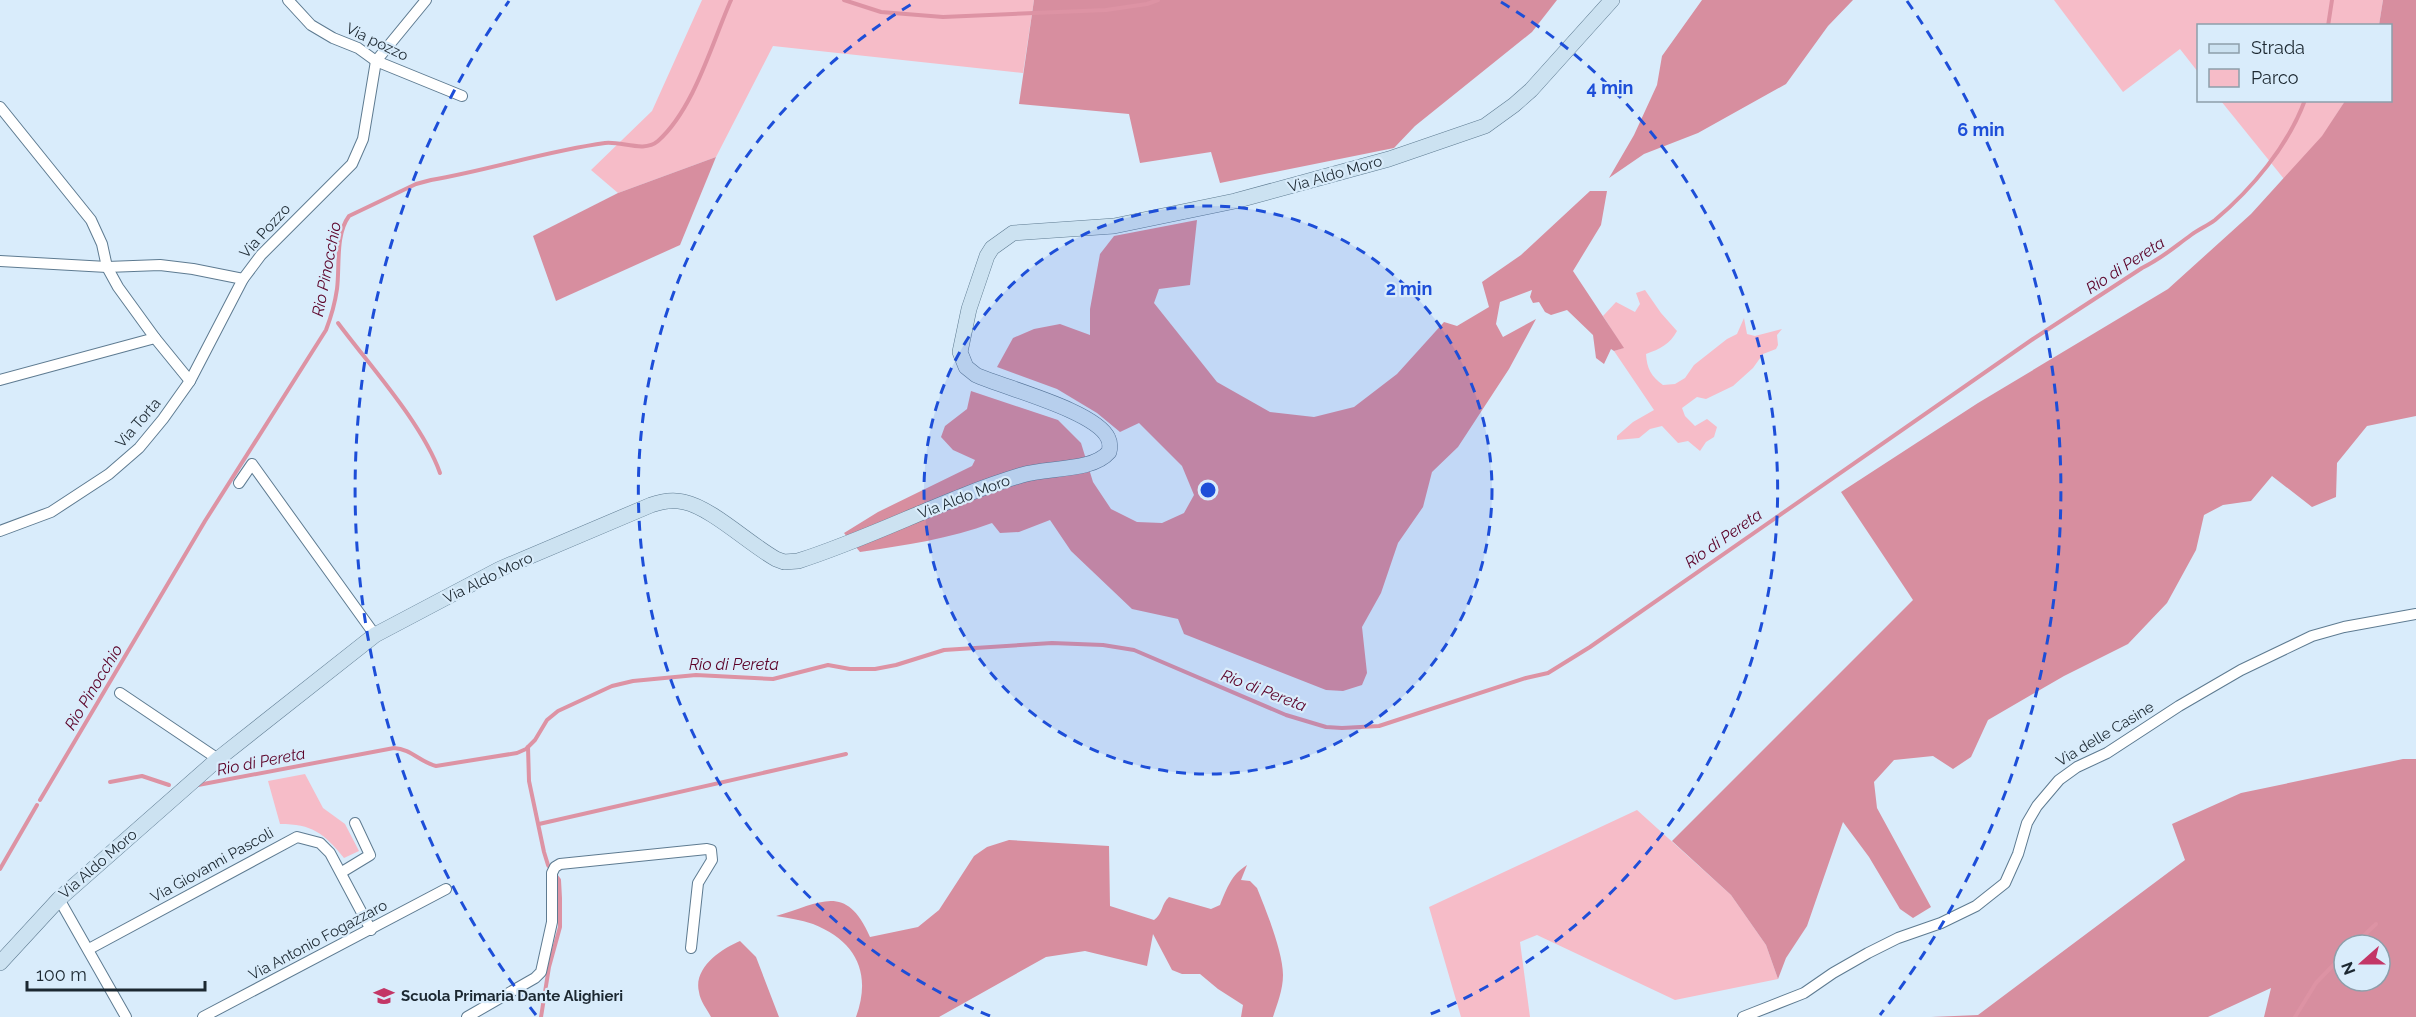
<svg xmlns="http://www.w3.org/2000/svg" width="2416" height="1017" viewBox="0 0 2416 1017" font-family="Raleway,sans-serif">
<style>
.green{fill:#f6bcc8}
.forest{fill:#d78e9f;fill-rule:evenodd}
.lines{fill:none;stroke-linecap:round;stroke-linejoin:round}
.stream{stroke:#dd93a4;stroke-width:4}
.minor-casing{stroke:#5e7b91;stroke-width:12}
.secondary-casing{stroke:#5e7b91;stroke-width:16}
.minor{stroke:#fff;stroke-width:10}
.secondary{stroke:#cce2f1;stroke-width:15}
.ring{fill:none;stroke:#1d4ed8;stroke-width:3;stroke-dasharray:10 8}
.labels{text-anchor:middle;stroke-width:4.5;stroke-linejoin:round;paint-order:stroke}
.street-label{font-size:15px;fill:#1c2831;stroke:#d9ecfb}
.poi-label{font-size:15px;font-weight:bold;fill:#1c2831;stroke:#d9ecfb;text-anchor:start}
.water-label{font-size:16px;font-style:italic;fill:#5c0228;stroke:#d9ecfb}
.centre{fill:#1d4ed8;stroke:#d9ecfb;stroke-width:3}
.ring-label{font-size:18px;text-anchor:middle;font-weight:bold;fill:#1d4ed8;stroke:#d9ecfb;stroke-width:4.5;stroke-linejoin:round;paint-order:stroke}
</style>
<rect width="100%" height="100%" fill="#d9ecfb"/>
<g class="green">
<path d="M702,0H1034L1023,73L773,46L716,157L618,193L591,170L652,111Z"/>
<path d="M2054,0H2383L2379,25L2198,26V72L2180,49L2123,92Z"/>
<path d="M2221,101H2345L2323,136L2284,179Z"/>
<path d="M1645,290L1661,313L1677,331C1670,344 1660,349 1646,354C1647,369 1651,376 1663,385L1675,384L1685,378L1694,365L1727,339L1737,334L1744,318L1747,334L1755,336L1782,329L1777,335L1778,345L1776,349L1763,354L1753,368L1733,386L1706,399L1697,397L1682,408L1685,416L1695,426L1707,419L1717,427L1714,437L1706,442L1700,451L1688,441L1678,443L1662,426L1650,429L1639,438L1617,440V436L1633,422L1654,410L1614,351L1623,348L1603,316L1616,302L1635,312L1640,304L1636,293Z"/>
<path d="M305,774L323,808L345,824L359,851L344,858C324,833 312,824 280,824L268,781Z"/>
<path d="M1637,810L1731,895L1766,945L1778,979L1675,1000L1537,935L1520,942L1530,1017H1461L1429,907Z"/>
</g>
<g class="forest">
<path d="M1034,0H1557L1532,32L1415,126L1394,148L1220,183L1211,152L1140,163L1129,114L1019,104Z"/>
<path d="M1702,0H1853L1828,26L1786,84L1698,133L1644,154L1609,178L1634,135L1657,85L1662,56Z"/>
<path d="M2383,0H2416V416L2367,426L2337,463L2336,497L2312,507L2272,476L2251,501L2223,505L2204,515L2196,550L2167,603L2128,644L2064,676L1988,720L1971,757L1953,769L1933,756L1894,760L1874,782L1877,808L1931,907L1913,918L1900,909L1869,857L1843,822L1807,926L1786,958L1778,979L1766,945L1731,895L1672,841L1913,600L1841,492L1978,403L2168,289L2251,214L2322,136L2345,101L2390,100V26L2379,25Z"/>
<path d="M716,157L680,245L556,301L533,236L618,193Z"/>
<path d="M1590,191H1607L1601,225L1573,271L1624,348L1614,351L1611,349L1604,364L1596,358L1593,335L1567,310L1551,315L1545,312L1539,302L1533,303L1530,297L1532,290L1500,302L1496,324L1503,337L1536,319L1509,369L1458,447L1432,472L1423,507L1398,543L1381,593L1362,627L1367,673L1362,685L1343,691L1326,690L1184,634L1178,619L1132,609L1071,551L1050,520L1019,532L1000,533L992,523C950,539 905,545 860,552L844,533L878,512L972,466L975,460L953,450L941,437L945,426L967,409L971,391L1058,420L1081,443L1093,482L1111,509L1137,522L1162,523L1184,513L1194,495L1182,466L1139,423L1120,432L1097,413L1057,389L997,367L1013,338L1034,329L1060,324L1090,335V309L1100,254L1114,236L1197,220L1190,285L1159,289L1154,303L1217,382L1270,412L1314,417L1354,407L1397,374L1444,322L1457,326L1489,307L1482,282L1521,255Z"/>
<path d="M2403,759H2416V1017H2264L2271,988L2208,1017H1931L1978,1015L2185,860L2172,824L2241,793ZM2344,945H2380V981H2344Z"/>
<path d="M1009,840L1109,846L1110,906L1154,920C1163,914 1161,904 1169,897L1211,909L1220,905C1227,888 1231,875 1247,865L1241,880L1250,881L1257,888C1266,910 1283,952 1283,975C1283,990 1277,1004 1273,1017H1241L1243,1005L1218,989L1200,974H1182L1172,970L1153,934L1147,966L1085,951L1046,957L939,1017H856C872,973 856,941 813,924C801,920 788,918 776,916C821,903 846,882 870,937L918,927L939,910L974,856L987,847Z"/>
<path d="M740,941L756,957L779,1017H711C707,1009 700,1001 699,992C693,968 721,949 740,941Z"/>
</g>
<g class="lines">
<g class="stream">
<path d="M844,0L881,12L943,17L1106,10L1147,4L1158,0"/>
<path d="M2328,26L2332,0"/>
<path d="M338,323C370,366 422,423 440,473"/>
<path d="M528,747L529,781L544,852L548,865L559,880L560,898V927L549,967L541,1017"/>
<path d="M110,782L142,776L169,785"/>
<path d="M198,785L394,748C411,749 420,762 436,766L517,753L526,749L535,740L547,720L558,711L612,686L633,681L696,675L773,679L828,665L850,669H875L896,665L944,650L1052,643L1103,645L1134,650L1286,715L1326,727L1342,728L1379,726L1526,678L1548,673L1590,647L2033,339L2142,268C2164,257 2173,248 2191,235C2199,229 2207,226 2215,220C2252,189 2288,146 2305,100"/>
<path d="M40,800L205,521L326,330C331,317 335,303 337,289C340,266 335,235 349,216L416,184L431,180C490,170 546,151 605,143C622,141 644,153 658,141C694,109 712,43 731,0"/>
<path d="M539,824L846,754"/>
<path d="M0,869L37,805"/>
<path d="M2354,945L2376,924"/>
<path d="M2295,1017L2316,983L2344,954"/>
</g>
<g class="minor-casing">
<g id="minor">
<path d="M288,0L311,25L333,38L358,48L376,61L462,96"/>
<path d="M0,107L91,220L102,244L107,267L118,287L155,338"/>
<path d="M0,261L107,267L160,265L193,269L243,279"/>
<path d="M0,380L155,338L190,381"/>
<path d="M239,483L252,464L375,635"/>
<path d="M0,531L51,512L109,474L139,448L163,419L190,381L243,279L261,255L352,164L363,139L376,61L426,0"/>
<path d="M120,693L218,759"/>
<path d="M342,872L370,855L355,823"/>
<path d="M59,899L126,1017"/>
<path d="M89,949L297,837L320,843L330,853L371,930"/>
<path d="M203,1017L446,889"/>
<path d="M467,1017L535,978L541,972L552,922V873L555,867L560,864L707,849L711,850L712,860L698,883L691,948"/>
<path d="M1743,1017L1804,993L1833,973L1868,953L1898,938L1941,923L1976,906L2005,883L2018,854L2027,823L2037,806L2059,780L2077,767L2107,753L2179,706L2241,670L2312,636L2344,627L2416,614"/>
</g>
</g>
<g class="secondary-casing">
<path id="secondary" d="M0,963L59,899L218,759L375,635L500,569L651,505C662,501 672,499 684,502C712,508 749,544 776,559L784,562L798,561C874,537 945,498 1022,475C1047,467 1092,472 1109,452C1110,448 1110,442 1108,438C1096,411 1005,388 976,375L966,367L960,352L969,309L987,256L992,248L1013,233L1114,226L1235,201L1389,159L1485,126L1514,105L1531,90L1612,0"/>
</g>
<use href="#minor" class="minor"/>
<use href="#secondary" class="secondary"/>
</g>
<circle cx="1208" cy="490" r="284" fill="#1d4ed8" fill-opacity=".12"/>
<g class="ring">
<circle cx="1208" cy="490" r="284"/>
<path d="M990 1016A569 569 0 0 1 915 2M1501 2A569 569 0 0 1 1426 1016"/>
<path d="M536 1015A853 853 0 0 1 509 1M1907 1A853 853 0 0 1 1880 1015"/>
</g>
<defs>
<g id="school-bare" transform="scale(1.62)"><path d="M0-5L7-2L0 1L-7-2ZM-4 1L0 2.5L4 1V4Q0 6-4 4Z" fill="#c33666" stroke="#d9ecfb" stroke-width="2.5" paint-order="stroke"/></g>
</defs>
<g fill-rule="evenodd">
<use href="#school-bare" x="384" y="996"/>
</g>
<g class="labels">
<g class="street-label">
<text transform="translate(377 42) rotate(26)" y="5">Via pozzo</text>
<text transform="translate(1335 174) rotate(-16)" y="5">Via Aldo Moro</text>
<text transform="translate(265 231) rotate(-48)" y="5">Via Pozzo</text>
<text transform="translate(138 423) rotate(-49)" y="5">Via Torta</text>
<text transform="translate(964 497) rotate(-21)" y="5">Via Aldo Moro</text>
<text transform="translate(488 578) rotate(-26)" y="5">Via Aldo Moro</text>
<text transform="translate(2105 734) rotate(-31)" y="5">Via delle Casine</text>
<text transform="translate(98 864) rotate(-41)" y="5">Via Aldo Moro</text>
<text transform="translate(212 865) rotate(-29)" y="5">Via Giovanni Pascoli</text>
<text transform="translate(318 940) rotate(-28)" y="5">Via Antonio Fogazzaro</text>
</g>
<g class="poi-label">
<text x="401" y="1001">Scuola Primaria Dante Alighieri</text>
</g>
<g class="water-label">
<text transform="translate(2125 265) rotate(-33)" y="6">Rio di Pereta</text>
<text transform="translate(326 269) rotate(-79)" y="6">Rio Pinocchio</text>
<text transform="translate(1723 538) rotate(-35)" y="6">Rio di Pereta</text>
<text x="734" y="670">Rio di Pereta</text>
<text transform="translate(93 687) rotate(-59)" y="6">Rio Pinocchio</text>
<text transform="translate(1264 690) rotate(21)" y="6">Rio di Pereta</text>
<text transform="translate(261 761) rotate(-11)" y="6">Rio di Pereta</text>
</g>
</g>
<circle cx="1208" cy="490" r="9" class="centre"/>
<g class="ring-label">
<text x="1610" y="94">4 min</text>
<text x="1981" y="136">6 min</text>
<text x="1409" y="295">2 min</text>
</g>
<rect x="2197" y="24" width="195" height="78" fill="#d9ecfb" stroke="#8d9eaa" stroke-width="1.5"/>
<rect x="2209" y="44" width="30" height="9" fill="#cce2f1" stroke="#8d9eaa" stroke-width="1.5"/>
<text x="2251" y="54" font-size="18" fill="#1c2831">Strada</text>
<rect x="2209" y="69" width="30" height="18" fill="#f6bcc8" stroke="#8d9eaa" stroke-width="1.5"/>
<text x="2251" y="84" font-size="18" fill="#1c2831">Parco</text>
<g transform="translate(2362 963) rotate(249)"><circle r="28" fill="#d9ecfb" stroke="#8d9eaa" stroke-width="1.5"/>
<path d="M0-4.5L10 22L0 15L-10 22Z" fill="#c33666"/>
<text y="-9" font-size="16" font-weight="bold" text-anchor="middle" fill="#1c2831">N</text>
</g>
<path d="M27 981v9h178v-9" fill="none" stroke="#1c2831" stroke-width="3"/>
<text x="36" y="981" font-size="18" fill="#1c2831" stroke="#d9ecfb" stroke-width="4.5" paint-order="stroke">100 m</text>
</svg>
